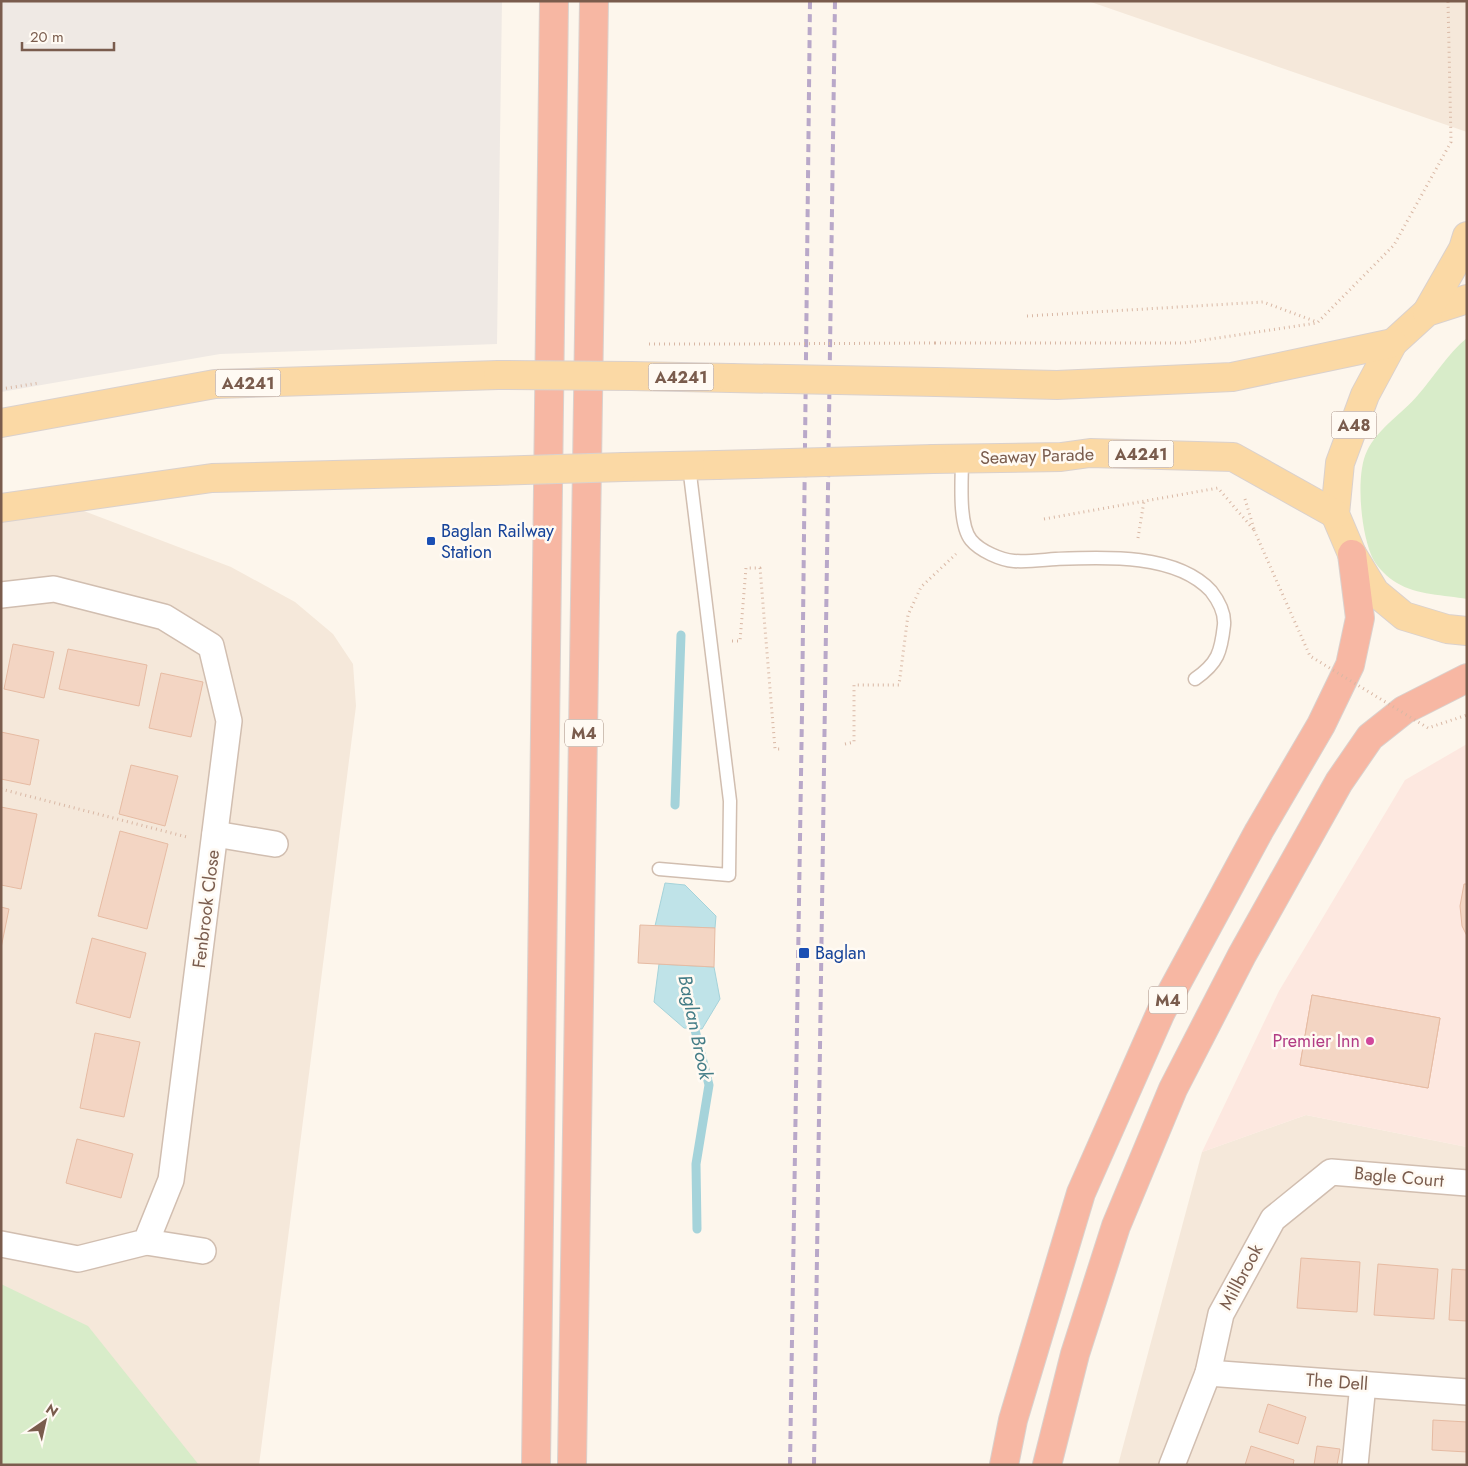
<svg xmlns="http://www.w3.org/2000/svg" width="1468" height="1466" viewBox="0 0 1468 1466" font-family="Jost,sans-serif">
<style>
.residential{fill:#f5e8da}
.commercial{fill:#fde8e0}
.industrial{fill:#efe9e4}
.green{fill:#d8ecc9}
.water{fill:#bfe3e8;stroke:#a5d3da}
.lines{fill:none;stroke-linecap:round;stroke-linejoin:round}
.stream{stroke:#a5d3da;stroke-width:9}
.building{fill:#f3d5c3;stroke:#e6bba3}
.service-casing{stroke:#d1beb0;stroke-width:15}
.minor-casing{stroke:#d1beb0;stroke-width:28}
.primary-casing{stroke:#dad1cd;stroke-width:30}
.motorway-casing{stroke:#dad1cd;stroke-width:30}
.path{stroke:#d9b8a5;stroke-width:3;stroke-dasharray:1 4;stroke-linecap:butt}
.service{stroke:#fff;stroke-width:12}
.minor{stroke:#fff;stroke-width:25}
.primary{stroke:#fbd9a5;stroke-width:28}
.motorway{stroke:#f7b7a3;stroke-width:28}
.rail{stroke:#b9a8c9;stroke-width:4;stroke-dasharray:8 5;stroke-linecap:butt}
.primary-bridge-casing{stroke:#dad1cd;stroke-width:30;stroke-linecap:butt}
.path-bridge{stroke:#d9b8a5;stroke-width:3;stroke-dasharray:1 4;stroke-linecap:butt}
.primary-bridge{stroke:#fbd9a5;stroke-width:28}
.transit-dot{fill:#1a4fb4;stroke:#fffaf3;stroke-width:2}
.hotel-dot{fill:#d1479c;stroke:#fffaf3;stroke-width:2}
.labels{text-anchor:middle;stroke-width:5;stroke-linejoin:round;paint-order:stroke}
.shield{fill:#fffaf3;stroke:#a28b7f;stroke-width:1}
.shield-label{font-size:16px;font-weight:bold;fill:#7a5c4d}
.street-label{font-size:18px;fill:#7a5c4d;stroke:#fffaf3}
.transit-label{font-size:18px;fill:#164399;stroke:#fffaf3;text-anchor:start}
.hotel-label{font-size:18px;fill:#b23c85;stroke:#fffaf3;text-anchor:end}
.water-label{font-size:19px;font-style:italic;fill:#437c86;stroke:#fffaf3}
</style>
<rect width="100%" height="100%" fill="#fdf6ec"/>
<g class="residential">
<path d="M1088,1H1467V132Z"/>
<path d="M55,500L231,567L295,602L333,634L353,664L356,706L259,1465H1V508Z"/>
<path d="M1306,1115L1467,1147V1465H1118L1202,1152Z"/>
</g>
<path class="commercial" d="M1467,744V1147L1306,1115L1202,1152L1279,991L1405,780Z"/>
<path class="industrial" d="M1,1H502L497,344L220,354L1,392Z"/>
<g class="green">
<path d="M1467,338V599C1445,595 1416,595 1397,583C1387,577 1379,569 1373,559C1361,535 1355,475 1367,451C1378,428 1402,414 1418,395C1434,377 1448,353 1467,338Z"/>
<path d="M1,1284L88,1326L199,1465H1Z"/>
</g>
<g class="water">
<path d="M665,883L685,885L716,916L715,928L655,926Z"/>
<path d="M659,964L714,967L720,999L702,1029L684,1028L654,1002Z"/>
</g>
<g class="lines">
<g class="stream">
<path d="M675,805L681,635"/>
<path d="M692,1018L709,1085L696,1164L697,1229"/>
</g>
</g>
<g class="building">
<path d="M13,644L54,652L44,698L4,689Z"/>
<path d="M68,649L147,665L139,706L59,689Z"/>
<path d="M161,673L203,682L191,737L149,728Z"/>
<path d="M1,732L39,740L30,785L1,779Z"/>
<path d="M131,765L178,776L165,826L119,814Z"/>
<path d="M1,807L37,814L21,889L1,885Z"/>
<path d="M120,831L168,844L147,929L98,916Z"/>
<path d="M1464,884H1467V936L1462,926L1460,906Z"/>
<path d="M1,907L9,909L1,948Z"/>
<path d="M640,925L715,928L714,967L638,963Z"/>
<path d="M92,938L146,953L130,1018L76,1003Z"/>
<path d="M1312,995L1440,1018L1428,1088L1300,1065Z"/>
<path d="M1312,995L1440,1018L1428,1088L1300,1065Z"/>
<path d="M95,1033L140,1042L124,1117L80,1108Z"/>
<path d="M77,1139L133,1154L121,1198L66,1183Z"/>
<path d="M1301,1258L1360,1262L1357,1312L1297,1308Z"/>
<path d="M1378,1264L1438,1269L1434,1319L1374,1315Z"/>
<path d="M1452,1269L1467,1270V1321L1449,1320Z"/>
<path d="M1268,1404L1306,1417L1298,1444L1259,1432Z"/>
<path d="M1433,1420L1467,1422V1452L1432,1450Z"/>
<path d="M1251,1446L1294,1460L1293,1465H1245Z"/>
<path d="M1317,1446L1340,1449L1337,1465H1314Z"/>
</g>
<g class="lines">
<g class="service-casing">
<g id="service">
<path d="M962,459C962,479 958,524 971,540C980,551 1001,560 1014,561C1028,562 1042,560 1056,559C1103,557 1176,553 1211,591C1218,600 1225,613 1224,625C1221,652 1218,663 1195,679"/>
<path d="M659,869L729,875L730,801L689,466"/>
</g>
</g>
<g class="minor-casing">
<g id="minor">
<path d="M1,595L54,589L164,617L211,646L229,721L171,1180L146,1242L78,1259L1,1244"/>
<path d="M215,834L275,844"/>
<path d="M146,1242L203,1251"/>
<path d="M1208,1373L1467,1392"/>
<path d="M1172,1465L1208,1373L1221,1314L1273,1219L1331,1172L1467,1183"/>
<path d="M1355,1465L1363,1384"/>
</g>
</g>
<g class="primary-casing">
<g id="primary">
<path d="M1467,299L1427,312L1393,343L1365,395L1340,463L1335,514L1352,554L1375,592L1404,616L1447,629L1467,631"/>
<path d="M1427,312L1463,249L1467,236"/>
<path d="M631,376L731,378"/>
<path d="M936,382L1057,385L1232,377L1393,343"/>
<path d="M1,423L215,384L498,375"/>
<path d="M933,459L1061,457L1090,453L1233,457L1335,514"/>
<path d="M624,467L717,465"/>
<path d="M1,508L212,478L493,471"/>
</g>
</g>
<g class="motorway-casing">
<g id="motorway">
<path d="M536,1465L554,1"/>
<path d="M572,1465L594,1"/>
<path d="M1004,1465L1013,1420L1081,1193L1161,1012L1259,831L1321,725L1350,665L1360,618L1352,554"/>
<path d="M1047,1465L1075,1354L1116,1226L1173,1089L1242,955L1339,782L1370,737L1404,710L1467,678"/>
</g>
</g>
<g class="path">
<path d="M1027,316L1263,302L1317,322"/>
<path d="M935,343H1184L1317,323L1394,245L1451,142L1448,1"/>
<path d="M649,344H734"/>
<path d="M1,389L39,383"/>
<path d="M1245,499L1254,529"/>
<path d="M1044,519L1218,488L1254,530"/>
<path d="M1138,538L1144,501"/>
<path d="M732,641H740L746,568H760L775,749H780"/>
<path d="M845,744L854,742V685H899L908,615L921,587L956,554"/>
<path d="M1,789L187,837"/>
</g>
<use href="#service" class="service"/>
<use href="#minor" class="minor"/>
<use href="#primary" class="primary"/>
<use href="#motorway" class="motorway"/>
<g class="rail">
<path d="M790,1465L802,713L810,1"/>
<path d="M814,1465L835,1"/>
</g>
<g class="primary-bridge-casing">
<g id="primary-bridge">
<path d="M498,375L631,376"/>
<path d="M731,378L936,382"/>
<path d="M717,465L933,459"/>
<path d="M493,471L624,467"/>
</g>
</g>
<g class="path-bridge">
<path d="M734,344L935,343"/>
<path d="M1254,530L1310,656L1428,728L1467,715"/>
</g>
<use href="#primary-bridge" class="primary-bridge"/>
</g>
<g class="transit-dot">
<rect x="426" y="536" width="10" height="10" rx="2.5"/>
<rect x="798" y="947" width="12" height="12" rx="2.5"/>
</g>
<circle class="hotel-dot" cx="1370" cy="1041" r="5"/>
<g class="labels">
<g class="shield">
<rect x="648.5" y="363.5" width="65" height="27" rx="4"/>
<rect x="215.5" y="369.5" width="65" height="27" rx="4"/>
<rect x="1331.5" y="411.5" width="45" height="27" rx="4"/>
<rect x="1108.5" y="440.5" width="65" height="27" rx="4"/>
<rect x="565" y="719.5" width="38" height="27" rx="4"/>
<rect x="1149" y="986.5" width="38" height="27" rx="4"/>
</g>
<g class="shield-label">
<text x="681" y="383">A4241</text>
<text x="248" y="389">A4241</text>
<text x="1354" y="431">A48</text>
<text x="1141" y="460">A4241</text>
<text x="584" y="739">M4</text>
<text x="1168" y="1006">M4</text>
</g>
<g class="street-label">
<text transform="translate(1037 456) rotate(-2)" y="6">Seaway Parade</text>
<text transform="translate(206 909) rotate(-83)" y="6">Fenbrook Close</text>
<text transform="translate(1399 1177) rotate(5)" y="6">Bagle Court</text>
<text transform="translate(1241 1277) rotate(-62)" y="6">Millbrook</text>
<text transform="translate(1337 1382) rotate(4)" y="6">The Dell</text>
</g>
<g class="transit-label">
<text x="441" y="537">Baglan Railway<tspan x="441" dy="21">Station</tspan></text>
<text x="815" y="959">Baglan</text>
</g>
<g class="hotel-label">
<text x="1360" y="1047">Premier Inn</text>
</g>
<g class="water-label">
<text transform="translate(696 1027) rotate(78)" y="7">Baglan Brook</text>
</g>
</g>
<rect width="1468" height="1466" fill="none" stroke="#7a5c4d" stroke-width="5"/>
<g transform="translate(45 1421) rotate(34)" stroke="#fffaf3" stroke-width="4" paint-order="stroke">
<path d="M0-4L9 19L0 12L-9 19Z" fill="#7a5c4d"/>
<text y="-8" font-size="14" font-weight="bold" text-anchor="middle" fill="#7a5c4d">N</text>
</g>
<path d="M22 42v8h92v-8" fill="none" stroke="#7a5c4d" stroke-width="2.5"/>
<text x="30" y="42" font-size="15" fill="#7a5c4d" stroke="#fffaf3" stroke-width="4" paint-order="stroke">20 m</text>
</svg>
